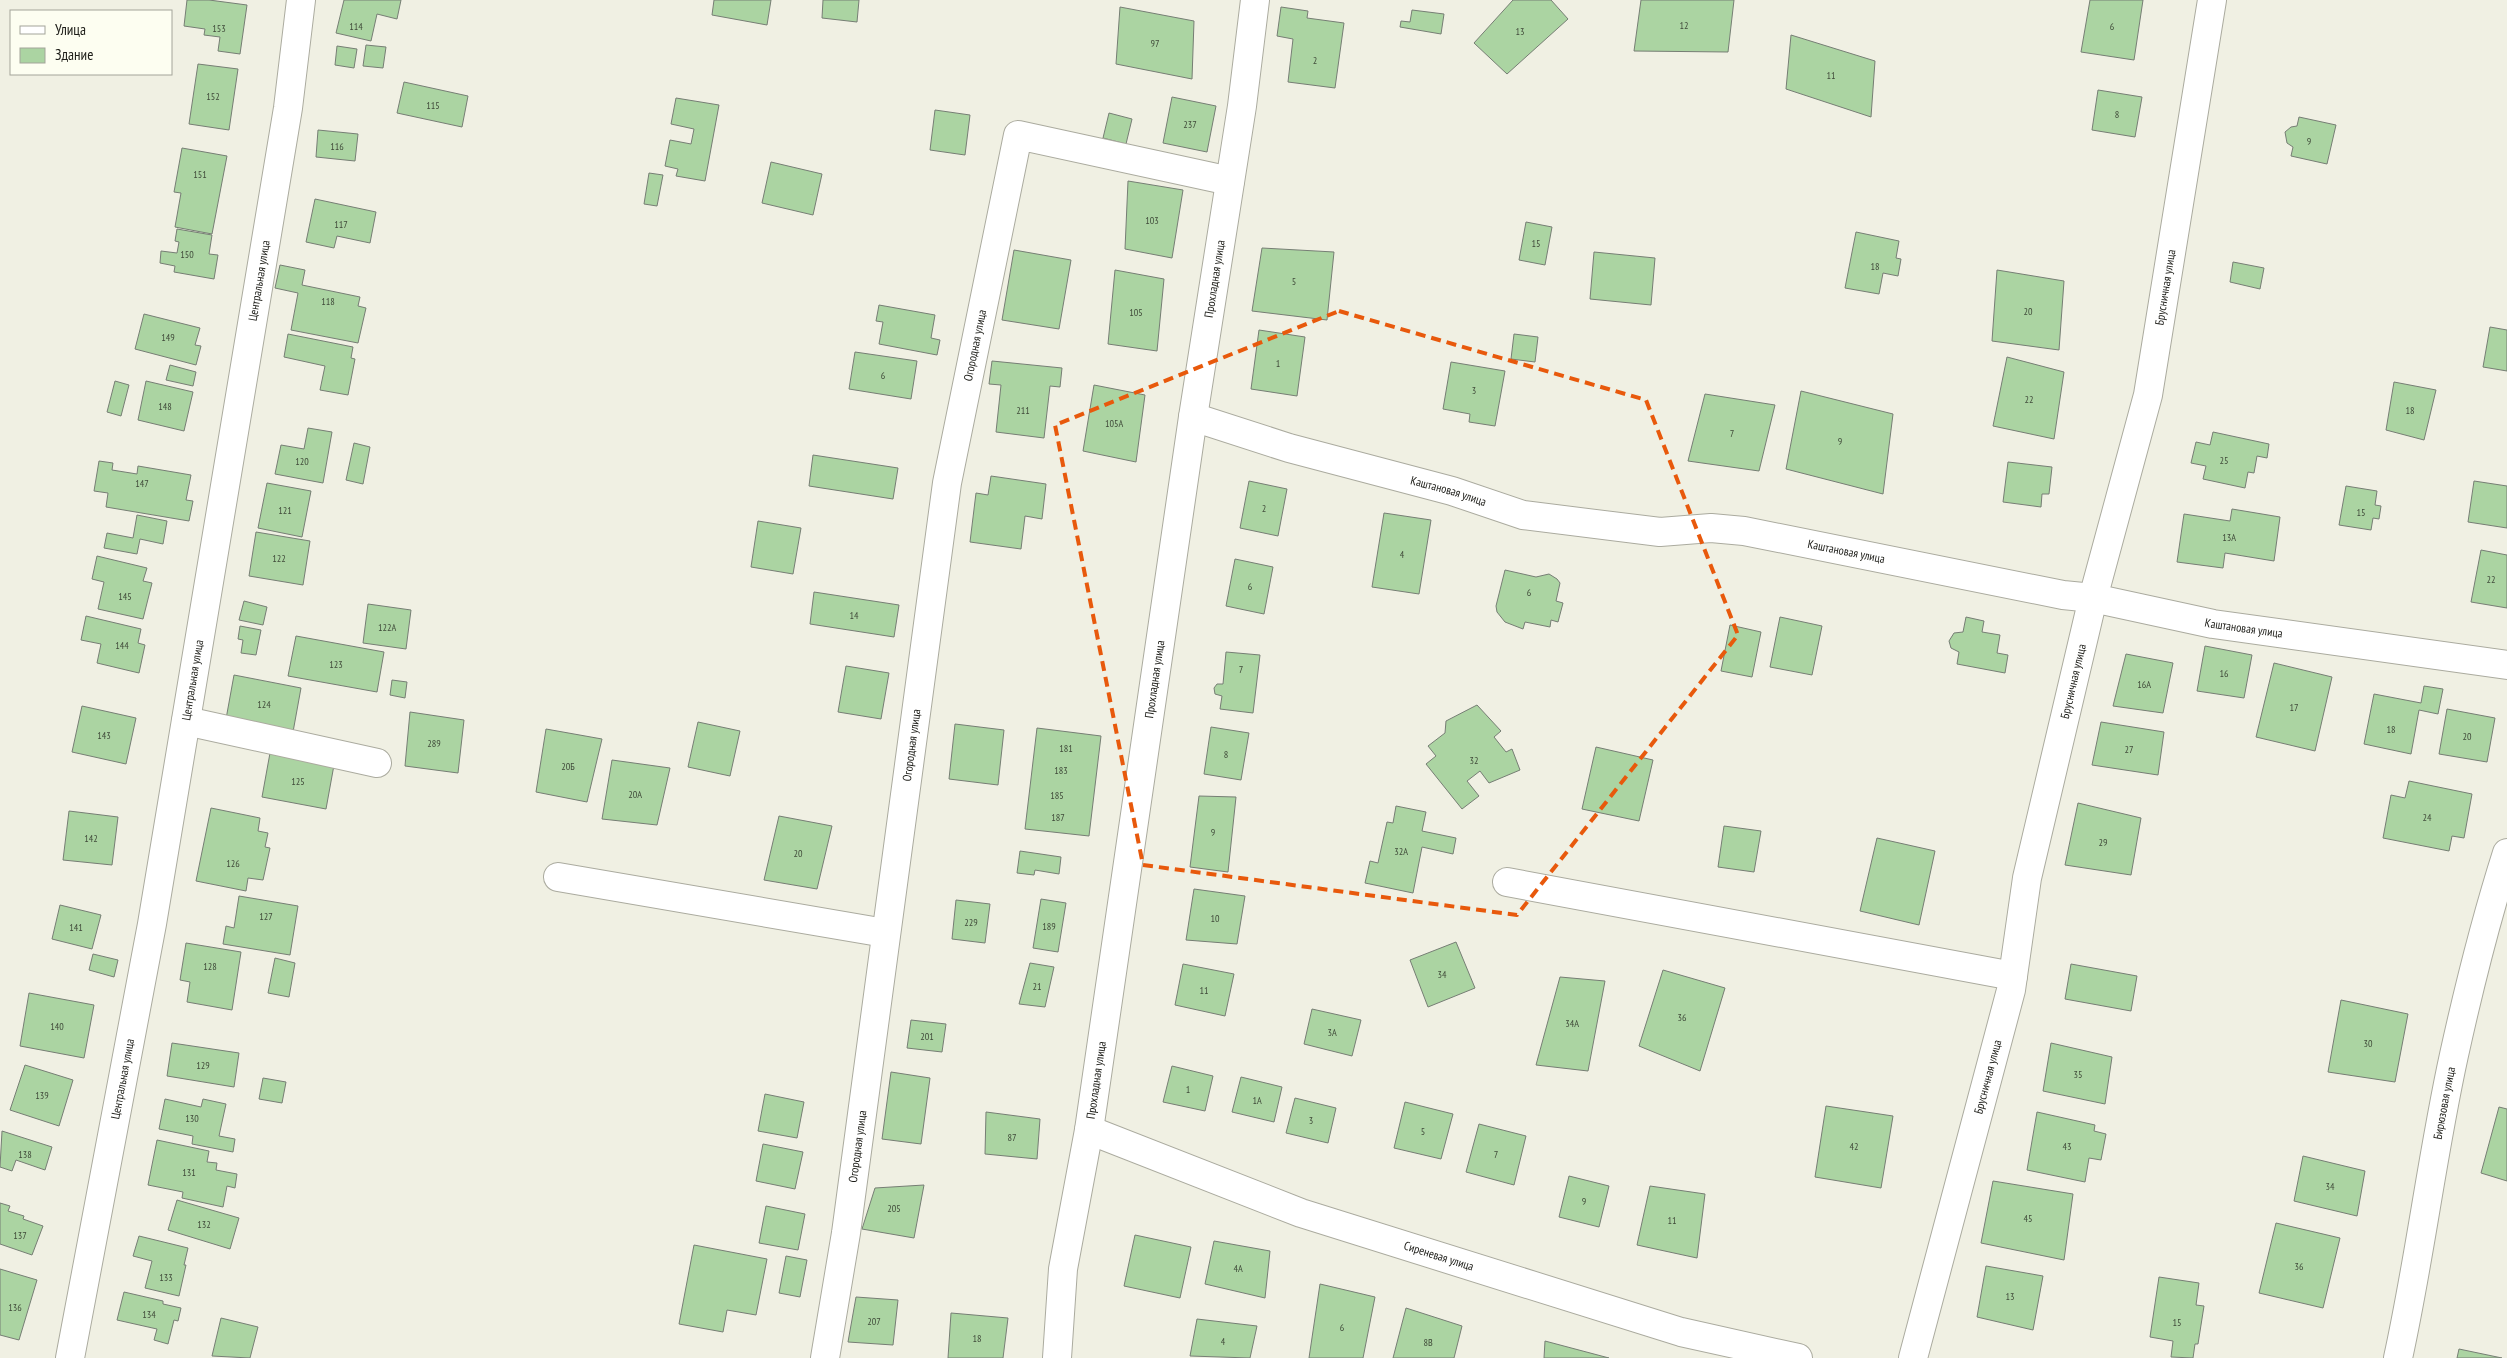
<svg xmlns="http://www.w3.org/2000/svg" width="2507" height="1358" viewBox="0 0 2507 1358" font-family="'PT Sans Narrow',sans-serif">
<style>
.building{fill:#abd4a2;stroke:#767e74}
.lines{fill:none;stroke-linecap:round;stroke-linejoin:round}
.street-casing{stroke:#abab9f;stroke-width:30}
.street{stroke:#fff;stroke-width:28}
.marked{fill:none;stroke:#e8590c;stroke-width:4;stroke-dasharray:10 6;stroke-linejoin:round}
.labels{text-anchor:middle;stroke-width:4;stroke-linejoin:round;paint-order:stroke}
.number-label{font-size:10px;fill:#404b3a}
.street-label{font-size:12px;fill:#1d1d18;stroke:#fdfef1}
</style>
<rect width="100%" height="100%" fill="#f0f0e3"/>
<g class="building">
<path d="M187,0H209L247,5L240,54L218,51L220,37L204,35L205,29L184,26Z"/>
<path d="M344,0H401L397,19L377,14L371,41L336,33Z"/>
<path d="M714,0H771L767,25L712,15Z"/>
<path d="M823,0H859L857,22L822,18Z"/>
<path d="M1513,0H1551L1568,19L1507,74L1474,43Z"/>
<path d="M1641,0H1734L1728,52L1634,51Z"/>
<path d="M2090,0H2143L2134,60L2081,52Z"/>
<path d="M1120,7L1194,21L1192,79L1116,64Z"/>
<path d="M1281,7L1308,11L1307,18L1344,23L1335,88L1288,82L1293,39L1277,36Z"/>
<path d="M1412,10L1444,14L1441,34L1400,27L1401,21L1410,22Z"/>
<path d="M1791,35L1875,61L1871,117L1786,89Z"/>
<path d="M366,45L386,47L383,68L363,66Z"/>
<path d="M337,46L357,49L354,68L335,65Z"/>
<path d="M198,64L238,69L229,130L189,124Z"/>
<path d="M404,82L468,96L462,127L397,113Z"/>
<path d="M2098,90L2142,97L2135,137L2092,130Z"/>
<path d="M1172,97L1216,106L1207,152L1163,143Z"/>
<path d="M676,98L719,105L705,181L676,176L678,169L665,166L670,140L691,144L694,129L671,124Z"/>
<path d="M935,110L970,115L965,155L930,150Z"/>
<path d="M1109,113L1132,119L1126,144L1103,138Z"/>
<path d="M2299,117L2336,125L2327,164L2291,156L2293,147L2287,143L2285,132L2291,127L2297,126Z"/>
<path d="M318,130L358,134L355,161L316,157Z"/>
<path d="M182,148L227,156L212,234L175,227L181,193L174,192Z"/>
<path d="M771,162L822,174L813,215L762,203Z"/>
<path d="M649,173L663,175L657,206L644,204Z"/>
<path d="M1128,181L1183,190L1172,258L1125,249Z"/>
<path d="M315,199L376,212L370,243L337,236L334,248L306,242Z"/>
<path d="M1526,222L1552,227L1545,265L1519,260Z"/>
<path d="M177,229L212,235L209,254L218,255L214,279L174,272L175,266L160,263L161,251L177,253L179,242L175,241Z"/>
<path d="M1856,232L1899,241L1896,258L1901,259L1898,276L1883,273L1879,294L1845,288Z"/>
<path d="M1262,248L1334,252L1327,320L1252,311Z"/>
<path d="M1014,250L1071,260L1059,329L1002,320Z"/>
<path d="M1594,252L1655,258L1651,305L1590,299Z"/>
<path d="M2233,262L2264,268L2260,289L2230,282Z"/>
<path d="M280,265L305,270L302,285L360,297L358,306L366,308L358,343L291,330L298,293L275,288Z"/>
<path d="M1115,270L1164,279L1157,351L1108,344Z"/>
<path d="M1997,270L2064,281L2059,350L1992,341Z"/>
<path d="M879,305L935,315L931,338L940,340L937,355L879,344L883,322L876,321Z"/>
<path d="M144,314L200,328L195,345L201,346L196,365L135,349Z"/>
<path d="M2490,327L2507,330V371L2483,367Z"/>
<path d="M1259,330L1305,337L1297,396L1251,389Z"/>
<path d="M288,334L353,347L351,358L355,359L348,395L320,390L325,366L284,357Z"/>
<path d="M1514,334L1538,337L1535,362L1511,359Z"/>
<path d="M855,352L917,361L911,399L849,389Z"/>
<path d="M2007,357L2064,372L2054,439L1993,426Z"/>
<path d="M992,361L1062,368L1060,387L1050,386L1044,438L996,432L1001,385L989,384Z"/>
<path d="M1451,362L1505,371L1495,426L1469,422L1470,414L1443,409Z"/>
<path d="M170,365L196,372L193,386L166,380Z"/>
<path d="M115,381L129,385L121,416L107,412Z"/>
<path d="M146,381L193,392L184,431L138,420Z"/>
<path d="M2394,382L2436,390L2424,440L2386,430Z"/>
<path d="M1094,385L1145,395L1136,462L1083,451Z"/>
<path d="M1801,391L1893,414L1883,494L1786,469Z"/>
<path d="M1705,394L1775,405L1759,471L1688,461Z"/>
<path d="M308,428L332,432L323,483L275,474L281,445L304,449Z"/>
<path d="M2213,432L2269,444L2267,458L2257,456L2254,473L2248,472L2245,488L2203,479L2206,466L2191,463L2196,442L2210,445Z"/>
<path d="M354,443L370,447L363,484L346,480Z"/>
<path d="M813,455L898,468L893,499L809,486Z"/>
<path d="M99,461L113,463L112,470L137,474L138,466L191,475L186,500L193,501L189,521L106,507L108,493L94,491Z"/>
<path d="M2008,462L2052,467L2049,494H2042L2041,507L2003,502Z"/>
<path d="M991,476L1046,484L1042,519L1025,516L1021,549L970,542L976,493L988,495Z"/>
<path d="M1249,481L1287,489L1278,536L1240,528Z"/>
<path d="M2474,481L2507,486V528L2468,522Z"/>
<path d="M267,483L311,491L302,537L258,528Z"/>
<path d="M2346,486L2377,491L2375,505L2381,506L2379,519L2373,518L2371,530L2339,525Z"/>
<path d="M2232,509L2280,517L2274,561L2225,553L2223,568L2177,562L2184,514L2230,521Z"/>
<path d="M1384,513L1431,520L1419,594L1372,587Z"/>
<path d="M137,515L167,521L163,544L140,539L137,554L104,548L107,533L133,538Z"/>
<path d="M758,521L801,528L793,574L751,567Z"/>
<path d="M256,532L310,541L303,585L249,576Z"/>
<path d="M2481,550L2507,555V608L2471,602Z"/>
<path d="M97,556L147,568L143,581L152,583L143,619L98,609L104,582L92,579Z"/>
<path d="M1235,559L1273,567L1264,614L1226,606Z"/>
<path d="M1505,570L1536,577L1549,574L1557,579L1560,583L1556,601L1563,603L1558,622L1551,620L1550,627L1525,622L1523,629L1505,622L1497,612L1496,606Z"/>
<path d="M814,592L899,605L894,637L810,624Z"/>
<path d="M244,601L267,607L263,625L239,620Z"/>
<path d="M368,604L411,610L406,649L363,643Z"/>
<path d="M86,616L141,629L138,643L145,645L139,673L97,663L101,644L81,640Z"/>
<path d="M1780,617L1822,626L1812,675L1770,667Z"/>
<path d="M1966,617L1984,621L1982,632L2000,635L1997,653L2008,655L2005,673L1957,664L1959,652L1951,648L1949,641L1954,633L1963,632Z"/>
<path d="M1730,625L1761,632L1752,677L1721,671Z"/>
<path d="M240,626L261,630L256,655L241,653L243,640L238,639Z"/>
<path d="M296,636L384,652L377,692L288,676Z"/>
<path d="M2205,646L2252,655L2244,698L2197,691Z"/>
<path d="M1226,652L1260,655L1253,713L1220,709L1222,696L1215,694L1214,688L1217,684H1223Z"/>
<path d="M2126,654L2173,663L2163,713L2113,706Z"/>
<path d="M2274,663L2332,677L2315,751L2256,737Z"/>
<path d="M846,666L889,673L881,719L838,712Z"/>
<path d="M234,675L301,688L293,732L226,719Z"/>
<path d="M392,680L407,682L405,698L390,695Z"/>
<path d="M2424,686L2443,689L2438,714L2419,710L2411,754L2364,744L2374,694L2421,703Z"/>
<path d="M1477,705L1501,731L1494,737L1506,752L1512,749L1520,770L1489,783L1480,771L1467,781L1479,796L1462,809L1426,764L1436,756L1428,746L1445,733L1446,721Z"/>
<path d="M82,706L136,718L126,764L72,752Z"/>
<path d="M2447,709L2495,718L2487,762L2439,754Z"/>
<path d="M410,712L464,720L458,773L405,766Z"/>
<path d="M698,722L740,731L730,776L688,767Z"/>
<path d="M2101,722L2164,732L2158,775L2092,765Z"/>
<path d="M955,724L1004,730L998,785L949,779Z"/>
<path d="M1211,727L1249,733L1241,780L1204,774Z"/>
<path d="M1037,728L1101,736L1089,836L1025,829Z"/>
<path d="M546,729L602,739L587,802L536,792Z"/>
<path d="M1596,747L1653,760L1639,821L1582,809Z"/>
<path d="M270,753L334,765L326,809L262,797Z"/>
<path d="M612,760L670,768L657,825L602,819Z"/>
<path d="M2409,781L2472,794L2464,838L2452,836L2449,851L2383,838L2391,795L2405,798Z"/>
<path d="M1199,796L1236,797L1228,872L1190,867Z"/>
<path d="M2078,803L2141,818L2131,875L2065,865Z"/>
<path d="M1396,806L1426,812L1422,831L1456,838L1453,854L1422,847L1413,893L1365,883L1370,861L1378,863L1387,822L1393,823Z"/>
<path d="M211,808L260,818L258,831L268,833L265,847L270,848L263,880L248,878L246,891L196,881Z"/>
<path d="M69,811L118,817L112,865L63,860Z"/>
<path d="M779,816L832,826L817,889L764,880Z"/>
<path d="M1724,826L1761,831L1754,872L1718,867Z"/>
<path d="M1877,838L1935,851L1919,925L1860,911Z"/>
<path d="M1020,851L1061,857L1059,874L1035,870L1034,875L1017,873Z"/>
<path d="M1194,889L1245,896L1237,944L1186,940Z"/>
<path d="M239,896L298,906L290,955L223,944L226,926L234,928Z"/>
<path d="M1041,899L1066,903L1058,952L1033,948Z"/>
<path d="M956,900L990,904L985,943L952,939Z"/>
<path d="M60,905L101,915L92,949L52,939Z"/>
<path d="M1456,942L1475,988L1428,1007L1410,960Z"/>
<path d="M186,943L241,952L232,1010L187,1002L190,982L180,980Z"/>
<path d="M93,954L118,960L114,977L89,970Z"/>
<path d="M275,958L295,963L289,997L268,993Z"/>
<path d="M1030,963L1054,967L1045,1007L1019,1004Z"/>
<path d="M1183,964L1234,974L1225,1016L1175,1005Z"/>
<path d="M2071,964L2137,976L2131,1011L2065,999Z"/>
<path d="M1663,970L1725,988L1700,1071L1639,1046Z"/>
<path d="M1560,977L1605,981L1588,1071L1536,1065Z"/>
<path d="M29,993L94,1005L84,1058L20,1046Z"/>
<path d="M2341,1000L2408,1014L2395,1082L2328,1072Z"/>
<path d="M1312,1009L1361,1020L1352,1056L1304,1044Z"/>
<path d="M911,1020L946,1024L942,1052L907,1048Z"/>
<path d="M172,1043L239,1053L234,1087L167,1076Z"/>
<path d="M2051,1043L2112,1057L2105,1104L2043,1091Z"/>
<path d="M25,1065L73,1080L59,1126L10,1110Z"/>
<path d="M1172,1066L1213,1076L1205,1111L1163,1102Z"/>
<path d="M891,1072L930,1078L921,1144L882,1139Z"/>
<path d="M1241,1077L1282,1087L1274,1122L1232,1112Z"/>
<path d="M263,1078L286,1082L282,1103L259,1099Z"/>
<path d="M765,1094L804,1102L797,1138L758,1131Z"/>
<path d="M1295,1098L1336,1108L1328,1143L1286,1133Z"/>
<path d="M165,1099L201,1107L203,1099L226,1104L219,1136L235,1139L233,1152L192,1144L193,1136L159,1129Z"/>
<path d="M1405,1102L1453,1114L1441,1159L1394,1148Z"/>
<path d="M1826,1106L1893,1116L1881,1188L1815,1177Z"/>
<path d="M2499,1107L2507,1109V1181L2481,1173Z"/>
<path d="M986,1112L1040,1119L1037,1159L985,1154Z"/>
<path d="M2037,1112L2095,1125L2094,1131L2106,1134L2101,1160L2089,1158L2085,1182L2027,1170Z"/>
<path d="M1479,1124L1526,1136L1514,1185L1466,1172Z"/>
<path d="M2,1131L52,1147L45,1170L16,1160L12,1171L0,1167Z"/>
<path d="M157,1140L209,1151L207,1162L217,1163L216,1170L237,1174L235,1188L227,1186L223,1207L182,1198L183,1192L148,1185Z"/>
<path d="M763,1144L803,1152L795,1189L756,1181Z"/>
<path d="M2303,1156L2365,1171L2357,1216L2294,1201Z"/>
<path d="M1569,1176L1609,1186L1599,1227L1559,1217Z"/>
<path d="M1993,1181L2073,1194L2064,1260L1981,1243Z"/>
<path d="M924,1185L914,1238L862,1229L875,1188Z"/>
<path d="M1650,1186L1705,1194L1697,1258L1637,1245Z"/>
<path d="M177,1200L239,1218L230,1249L168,1230Z"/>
<path d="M0,1203L10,1206L8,1211L24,1216L23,1219L43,1226L32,1255L0,1244Z"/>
<path d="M766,1206L805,1214L798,1250L759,1243Z"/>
<path d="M2276,1223L2340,1238L2323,1308L2259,1293Z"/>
<path d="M1135,1235L1191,1247L1180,1298L1124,1286Z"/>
<path d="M139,1236L188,1248L184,1265H186L179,1296L145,1288L152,1261L133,1256Z"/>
<path d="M1214,1241L1270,1251L1265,1298L1205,1284Z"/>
<path d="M694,1245L767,1259L756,1315L727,1310L723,1332L679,1324Z"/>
<path d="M786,1256L807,1260L800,1297L779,1293Z"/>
<path d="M1986,1266L2043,1276L2033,1330L1977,1317Z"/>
<path d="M0,1269L37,1280L19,1340L0,1335Z"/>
<path d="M2159,1277L2199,1283L2196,1305L2204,1306L2198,1344H2195L2193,1358L2171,1357L2173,1341L2150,1337Z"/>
<path d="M1320,1284L1375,1297L1363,1358H1309Z"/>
<path d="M124,1292L163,1301V1304L181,1308L178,1321L174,1320L168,1344L154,1340L157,1329L117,1320Z"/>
<path d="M856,1297L898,1300L893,1345L848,1342Z"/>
<path d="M1406,1308L1462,1326L1454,1358H1393Z"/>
<path d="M951,1313L1008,1318L1003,1358H948Z"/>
<path d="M221,1318L258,1327L250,1358L212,1356Z"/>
<path d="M1197,1319L1257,1326L1250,1358L1190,1356Z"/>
<path d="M1545,1341L1609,1358H1544Z"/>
<path d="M2459,1349L2502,1358H2457Z"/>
</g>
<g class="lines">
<g class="street-casing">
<g id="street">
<path id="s1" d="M1193,417L1289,448L1452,491L1523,515L1660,532L1711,528L1744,531L2063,595L2093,598L2213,624L2507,665"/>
<path d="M186,721L377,763"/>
<path d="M558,877L885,933"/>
<path d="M1507,882L2013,976"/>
<path id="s2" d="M1089,1130L1301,1213L1681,1332L1798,1358"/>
<path id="s3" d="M70,1358L152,924L288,108L301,0"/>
<path id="s4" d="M825,1358L846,1233L947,483L1018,135L1230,181"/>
<path id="s5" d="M1057,1358L1063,1269L1089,1130L1193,417L1242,106L1255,0"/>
<path id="s6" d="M1913,1358L2011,990L2027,878L2093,598L2148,395L2212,0"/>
<path id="s7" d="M2398,1358C2420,1258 2432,1155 2454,1055C2469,987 2486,919 2507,853"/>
</g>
</g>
<use href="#street" class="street"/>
</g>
<path class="marked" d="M1339,311L1646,400L1738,635L1517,915L1143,865L1055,425Z"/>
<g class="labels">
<g class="number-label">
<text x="1684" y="29">12</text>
<text x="356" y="30">114</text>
<text x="2112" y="30">6</text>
<text x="219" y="32">153</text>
<text x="1520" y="35">13</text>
<text x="1155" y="47">97</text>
<text x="1315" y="64">2</text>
<text x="1831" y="79">11</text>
<text x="213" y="100">152</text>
<text x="433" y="109">115</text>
<text x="2117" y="118">8</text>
<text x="1190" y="128">237</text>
<text x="2309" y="145">9</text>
<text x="337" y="150">116</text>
<text x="200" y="178">151</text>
<text x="1152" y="224">103</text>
<text x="341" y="228">117</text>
<text x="1536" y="247">15</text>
<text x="187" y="258">150</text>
<text x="1875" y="270">18</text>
<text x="1294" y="285">5</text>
<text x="328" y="305">118</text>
<text x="2028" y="315">20</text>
<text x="1136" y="316">105</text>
<text x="168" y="341">149</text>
<text x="1278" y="367">1</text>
<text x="883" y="379">6</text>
<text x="1474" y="394">3</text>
<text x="2029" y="403">22</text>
<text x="165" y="410">148</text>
<text x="1023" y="414">211</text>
<text x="2410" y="414">18</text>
<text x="1114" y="427">105А</text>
<text x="1732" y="437">7</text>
<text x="1840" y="445">9</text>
<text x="2224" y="464">25</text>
<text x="302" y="465">120</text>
<text x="142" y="487">147</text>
<text x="1264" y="512">2</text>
<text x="285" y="514">121</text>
<text x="2361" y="516">15</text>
<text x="2229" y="541">13А</text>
<text x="1402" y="558">4</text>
<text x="279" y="562">122</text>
<text x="2491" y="583">22</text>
<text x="1250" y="590">6</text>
<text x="1529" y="596">6</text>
<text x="125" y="600">145</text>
<text x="854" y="619">14</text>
<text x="387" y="631">122А</text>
<text x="122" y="649">144</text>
<text x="336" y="668">123</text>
<text x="1241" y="673">7</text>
<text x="2224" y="677">16</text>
<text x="2144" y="688">16А</text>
<text x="264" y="708">124</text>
<text x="2294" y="711">17</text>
<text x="2391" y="733">18</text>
<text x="104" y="739">143</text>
<text x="2467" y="740">20</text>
<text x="434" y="747">289</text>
<text x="1066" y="752">181</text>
<text x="2129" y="753">27</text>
<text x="1226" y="758">8</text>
<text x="1474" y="764">32</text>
<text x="568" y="770">20Б</text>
<text x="1061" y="774">183</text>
<text x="298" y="785">125</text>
<text x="635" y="798">20А</text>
<text x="1057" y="799">185</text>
<text x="1058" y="821">187</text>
<text x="2427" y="821">24</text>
<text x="1213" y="836">9</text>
<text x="91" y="842">142</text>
<text x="2103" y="846">29</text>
<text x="1401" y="855">32А</text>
<text x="798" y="857">20</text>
<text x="233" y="867">126</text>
<text x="266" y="920">127</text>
<text x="1215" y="922">10</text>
<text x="971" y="926">229</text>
<text x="1049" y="930">189</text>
<text x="76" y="931">141</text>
<text x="210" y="970">128</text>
<text x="1442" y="978">34</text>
<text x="1037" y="990">21</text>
<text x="1204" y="994">11</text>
<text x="1682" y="1021">36</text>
<text x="1572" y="1027">34А</text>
<text x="57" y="1030">140</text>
<text x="1332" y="1036">3А</text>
<text x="927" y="1040">201</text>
<text x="2368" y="1047">30</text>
<text x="203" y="1069">129</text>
<text x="2078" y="1078">35</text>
<text x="1188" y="1093">1</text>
<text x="42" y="1099">139</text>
<text x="1257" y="1104">1А</text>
<text x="192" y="1122">130</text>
<text x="1311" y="1124">3</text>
<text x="1423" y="1135">5</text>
<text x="1012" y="1141">87</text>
<text x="1854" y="1150">42</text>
<text x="2067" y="1150">43</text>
<text x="25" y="1158">138</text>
<text x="1496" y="1158">7</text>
<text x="189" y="1176">131</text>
<text x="2330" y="1190">34</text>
<text x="1584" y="1205">9</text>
<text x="894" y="1212">205</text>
<text x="2028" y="1222">45</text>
<text x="1672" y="1224">11</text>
<text x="204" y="1228">132</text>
<text x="20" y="1239">137</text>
<text x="2299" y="1270">36</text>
<text x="1238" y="1272">4А</text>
<text x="166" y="1281">133</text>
<text x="2010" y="1300">13</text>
<text x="15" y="1311">136</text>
<text x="149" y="1318">134</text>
<text x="874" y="1325">207</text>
<text x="2177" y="1326">15</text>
<text x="1342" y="1331">6</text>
<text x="977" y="1342">18</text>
<text x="1223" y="1345">4</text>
<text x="1428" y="1346">8В</text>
</g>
<g class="street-label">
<text dy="4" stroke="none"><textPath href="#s5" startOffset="1091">Прохладная улица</textPath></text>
<text dy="4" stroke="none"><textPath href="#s3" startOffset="1094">Центральная улица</textPath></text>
<text dy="4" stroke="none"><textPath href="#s6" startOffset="1101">Брусничная улица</textPath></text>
<text dy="4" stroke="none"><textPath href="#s4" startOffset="1024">Огородная улица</textPath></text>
<text dy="4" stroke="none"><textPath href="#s1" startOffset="266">Каштановая улица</textPath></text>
<text dy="4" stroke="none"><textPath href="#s1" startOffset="671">Каштановая улица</textPath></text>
<text dy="4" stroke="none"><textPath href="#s1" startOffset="1076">Каштановая улица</textPath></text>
<text dy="4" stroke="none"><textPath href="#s5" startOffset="686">Прохладная улица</textPath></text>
<text dy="4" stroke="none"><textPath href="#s3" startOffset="689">Центральная улица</textPath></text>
<text dy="4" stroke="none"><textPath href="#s6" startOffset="696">Брусничная улица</textPath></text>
<text dy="4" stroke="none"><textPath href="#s4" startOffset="619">Огородная улица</textPath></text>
<text dy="4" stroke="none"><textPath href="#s6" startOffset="291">Брусничная улица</textPath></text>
<text dy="4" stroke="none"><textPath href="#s3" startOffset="284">Центральная улица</textPath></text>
<text dy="4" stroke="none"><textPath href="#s5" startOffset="281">Прохладная улица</textPath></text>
<text dy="4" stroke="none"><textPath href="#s7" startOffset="259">Бирюзовая улица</textPath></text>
<text dy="4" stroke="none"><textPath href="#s4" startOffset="214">Огородная улица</textPath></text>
<text dy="4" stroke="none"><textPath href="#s2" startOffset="372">Сиреневая улица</textPath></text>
</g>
</g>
<rect x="10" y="10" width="162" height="65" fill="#fdfef1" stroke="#a3a49a"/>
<rect x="20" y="26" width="25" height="8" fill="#ffffff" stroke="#a3a49a"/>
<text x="55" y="35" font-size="15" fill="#1d1d18">Улица</text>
<rect x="20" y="48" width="25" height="15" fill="#abd4a2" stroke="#a3a49a"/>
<text x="55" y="60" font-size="15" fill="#1d1d18">Здание</text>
</svg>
